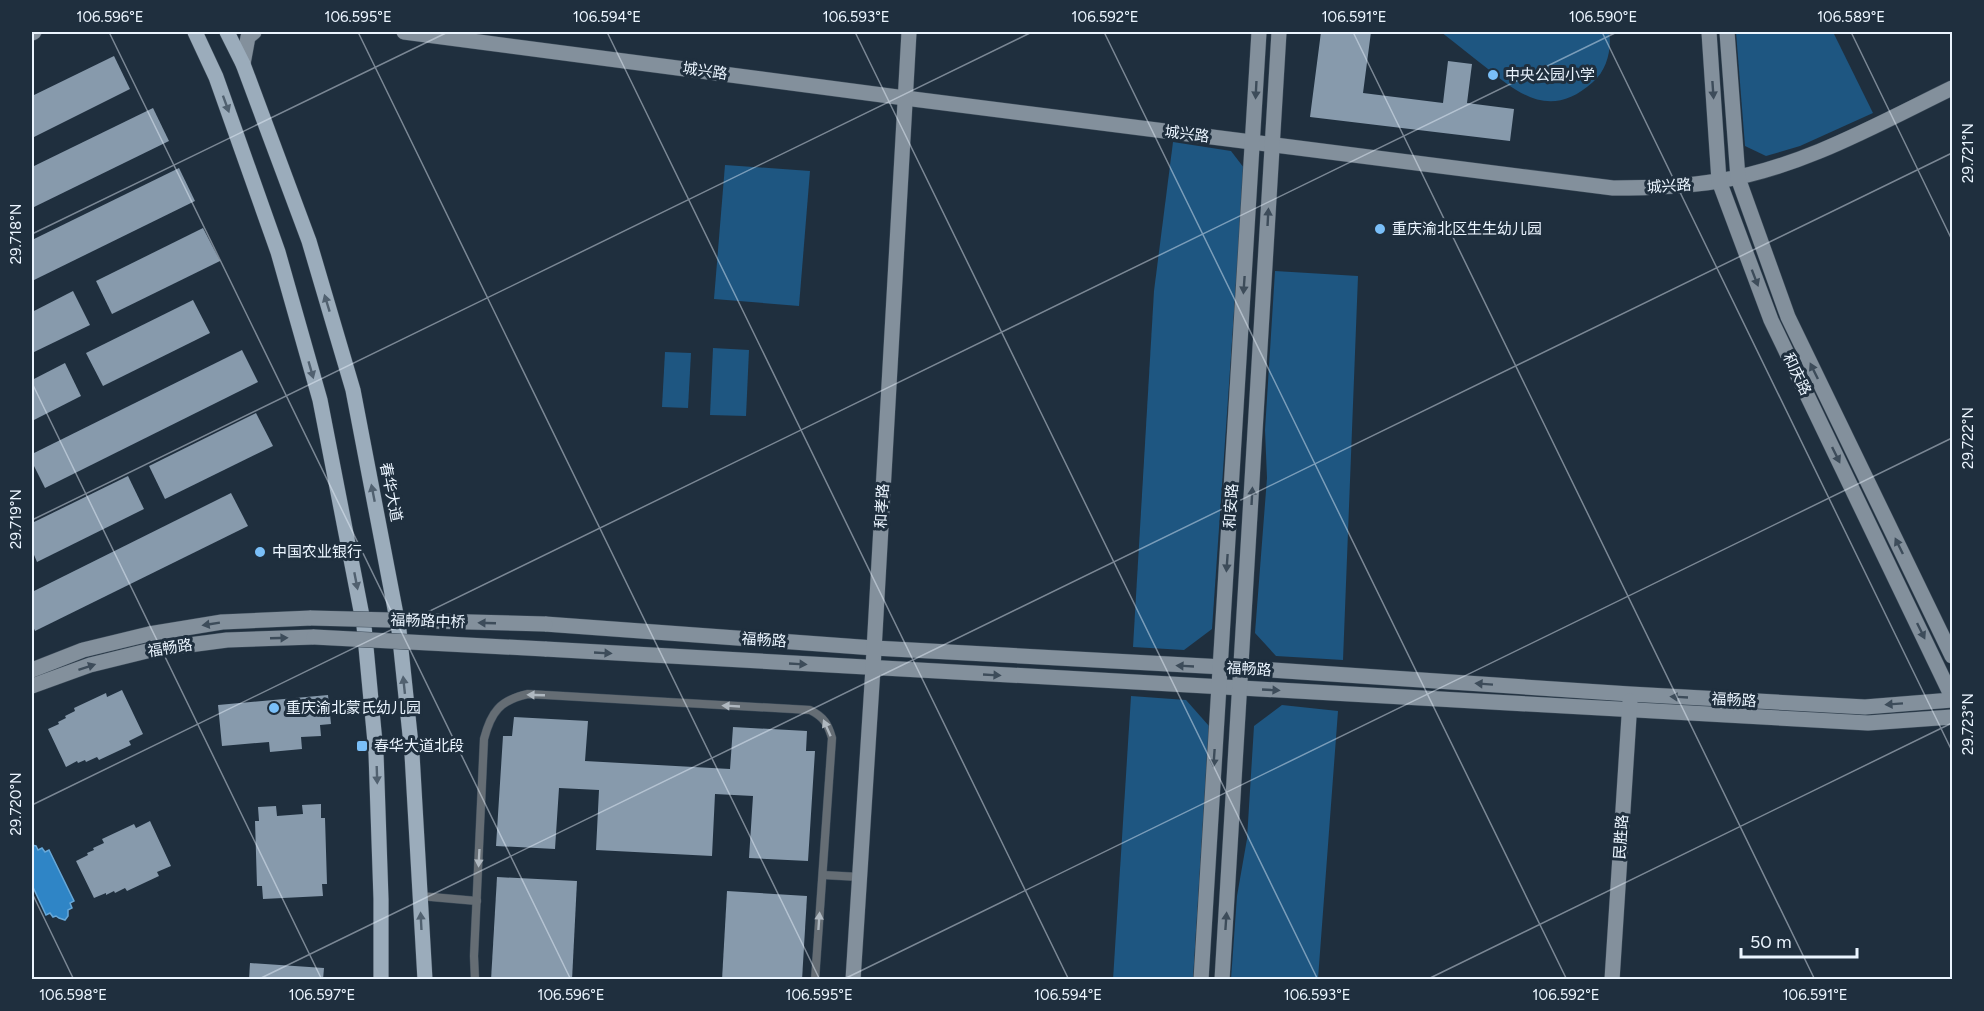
<svg xmlns="http://www.w3.org/2000/svg" width="1984" height="1011" viewBox="0 0 1984 1011" font-family="Figtree,'Noto Sans SC',sans-serif">
<style>
.green{fill:#1e5681}
.water{fill:#2f85c6;stroke:#67a7d7;stroke-width:1.5}
.building{fill:#879aac}
.lines{fill:none;stroke-linecap:round;stroke-linejoin:round}
.lane-casing{stroke:#3c4b59;stroke-width:9}
.secondary-casing{stroke:#3c4b59;stroke-width:16}
.primary-casing{stroke:#3c4b59;stroke-width:16}
.lane{stroke:#656d74;stroke-width:8}
.secondary{stroke:#83909c;stroke-width:15}
.primary{stroke:#9bacbb;stroke-width:15}
.secondary-bridge-casing{stroke:#3c4b59;stroke-width:16;stroke-linecap:butt}
.secondary-bridge{stroke:#83909c;stroke-width:15}
.oneway{fill:#3d4c5a}
.oneway2{fill:#516170}
.oneway3{fill:#afb8c0}
.ticks{fill:none;stroke:#ebf5ff;stroke-width:1.5;stroke-opacity:0.45}
.poi-dot{fill:#7abff8;stroke:#1f2f3e;stroke-width:2}
.labels{text-anchor:middle;stroke-width:6;stroke-linejoin:round;paint-order:stroke}
.street-label{font-size:15px;fill:#ebf5ff;stroke:#1f2f3e}
.poi-label{font-size:15px;fill:#ebf5ff;stroke:#1f2f3e;text-anchor:start}
.neatline{fill:none;stroke:#ebf5ff;stroke-width:2}
.ticks-label{font-size:15px;text-anchor:middle;fill:#ebf5ff}
</style>
<rect width="100%" height="100%" fill="#1f2f3e"/>
<g class="green">
<path d="M1441,32H1609C1612,49 1607,70 1593,82C1553,118 1523,98 1488,69C1472,57 1457,44 1441,32Z"/>
<path d="M1736,32H1833L1873,113L1800,146L1766,156L1745,146Z"/>
<path d="M1173,142L1231,151L1244,168L1212,629L1184,650L1133,647L1154,291Z"/>
<path d="M725,165L810,171L799,306L714,299Z"/>
<path d="M1275,271L1358,276L1343,660L1276,656L1255,633L1267,478L1265,430Z"/>
<path d="M713,348L749,350L746,416L710,415Z"/>
<path d="M665,352L691,353L688,408L662,407Z"/>
<path d="M1131,696L1186,700L1209,726L1193,979L1113,980Z"/>
<path d="M1282,705L1338,711L1318,979H1231L1237,896L1247,839L1254,726Z"/>
</g>
<path class="water" d="M32,845L36,846L38,850L42,848L45,852L49,850L74,901L70,903L72,908L68,910V916L65,920L59,918L56,916L53,917L50,913L46,915L32,885Z"/>
<g class="building">
<path d="M1321,32H1371L1363,93L1443,103L1448,61L1472,64L1467,103L1514,109L1510,141L1310,117Z"/>
<path d="M114,56L130,89L32,138V96Z"/>
<path d="M153,108L169,141L32,208V167Z"/>
<path d="M179,168L195,201L32,281V240Z"/>
<path d="M203,228L220,261L112,314L96,281Z"/>
<path d="M73,291L90,325L32,353V312Z"/>
<path d="M193,300L210,333L103,386L86,353Z"/>
<path d="M242,350L258,382L45,488L32,462V454Z"/>
<path d="M65,363L81,396L32,421V380Z"/>
<path d="M256,413L273,446L165,499L149,466Z"/>
<path d="M128,476L144,509L37,562L32,550V523Z"/>
<path d="M231,493L248,526L35,631L32,624V592Z"/>
<path d="M122,690L143,734L129,741L131,745L99,760L97,757L86,762L85,760L78,763L77,761L66,767L48,729L59,724L58,722L66,718L65,716L75,711L74,708L106,693L107,697Z"/>
<path d="M328,695L331,724L320,725L321,736L301,737L302,749L270,752L269,742L222,746L218,705Z"/>
<path d="M514,717L588,721L585,761L730,769L733,727L807,731L806,751H815L808,861L749,858L753,796L715,794L712,856L596,850L599,790L559,788L555,849L496,846L503,736H512Z"/>
<path d="M321,804V818H325L327,884H322L323,896L263,899L262,886H257L255,821H259L258,807L276,806L277,816L303,814L302,805Z"/>
<path d="M150,821L171,866L157,872L159,876L127,891L125,888L115,893L114,891L106,895V893L94,898L76,861L88,855L87,853L94,850L93,848L104,843L102,839L134,824L136,828Z"/>
<path d="M497,877L577,881L572,980H491Z"/>
<path d="M727,891L807,896L802,980H722Z"/>
<path d="M250,963L324,968L323,980H249Z"/>
</g>
<g class="lines">
<g class="lane-casing">
<g id="lane">
<path d="M823,875L860,877"/>
<path d="M420,896L477,901"/>
<path d="M475,980L474,956L484,739C491,712 500,700 528,694L810,710C824,717 828,724 832,738L815,980"/>
</g>
</g>
<g class="secondary-casing">
<g id="secondary">
<path d="M404,32L905,98L1613,188C1649,188 1683,187 1718,181C1801,168 1878,124 1952,88"/>
<path d="M1709,32L1719,181L1771,320L1952,697"/>
<path d="M1727,32L1738,178L1788,317L1952,656"/>
<path d="M32,33L34,32"/>
<path d="M243,64L248,37L254,32"/>
<path d="M545,624L874,648L1242,668L1630,694L1865,707L1952,700"/>
<path d="M545,649L1868,723L1952,717"/>
<path d="M32,670L83,650L149,634L222,622L311,618"/>
<path d="M32,686L90,665L151,650L227,640L314,637"/>
<path d="M853,980L873,668L909,32"/>
<path d="M1201,980L1259,32"/>
<path d="M1222,980L1279,32"/>
<path d="M1612,980L1630,701"/>
</g>
</g>
<g class="primary-casing">
<g id="primary">
<path d="M195,32L216,77L278,252L320,400L364,626L376,753L381,899V980"/>
<path d="M227,32L243,64L309,241L353,390L399,630L412,754L425,980"/>
</g>
</g>
<use href="#lane" class="lane"/>
<use href="#secondary" class="secondary"/>
<use href="#primary" class="primary"/>
<g class="secondary-bridge-casing">
<g id="secondary-bridge">
<path d="M311,618L545,624"/>
<path d="M314,637L545,649"/>
</g>
</g>
<use href="#secondary-bridge" class="secondary-bridge"/>
</g>
<defs><path id="oneway-solid" d="M-6-.8H1V-3.2L6.5 0L1 3.2V.8H-6Z" transform="scale(1.5)"/></defs>
<g class="oneway">
<use href="#oneway-solid" transform="translate(1256 90) rotate(93)"/>
<use href="#oneway-solid" transform="translate(1713 90) rotate(86)"/>
<use href="#oneway-solid" transform="translate(1268 217) rotate(-87)"/>
<use href="#oneway-solid" transform="translate(1755 278) rotate(69)"/>
<use href="#oneway-solid" transform="translate(1244 285) rotate(94)"/>
<use href="#oneway-solid" transform="translate(1814 371) rotate(-116)"/>
<use href="#oneway-solid" transform="translate(1836 455) rotate(64)"/>
<use href="#oneway-solid" transform="translate(1252 496) rotate(-87)"/>
<use href="#oneway-solid" transform="translate(1899 546) rotate(-116)"/>
<use href="#oneway-solid" transform="translate(1227 563) rotate(94)"/>
<use href="#oneway-solid" transform="translate(487 623) rotate(-178)"/>
<use href="#oneway-solid" transform="translate(211 624) rotate(171)"/>
<use href="#oneway-solid" transform="translate(1921 631) rotate(64)"/>
<use href="#oneway-solid" transform="translate(279 638) rotate(-2)"/>
<use href="#oneway-solid" transform="translate(603 653) rotate(3)"/>
<use href="#oneway-solid" transform="translate(798 664) rotate(3)"/>
<use href="#oneway-solid" transform="translate(1185 666) rotate(-177)"/>
<use href="#oneway-solid" transform="translate(87 667) rotate(-18)"/>
<use href="#oneway-solid" transform="translate(992 675) rotate(3)"/>
<use href="#oneway-solid" transform="translate(1484 684) rotate(-176)"/>
<use href="#oneway-solid" transform="translate(1271 690) rotate(3)"/>
<use href="#oneway-solid" transform="translate(1679 697) rotate(-177)"/>
<use href="#oneway-solid" transform="translate(1894 704) rotate(176)"/>
<use href="#oneway-solid" transform="translate(1214 758) rotate(94)"/>
<use href="#oneway-solid" transform="translate(1226 921) rotate(-86)"/>
</g>
<g class="oneway2">
<use href="#oneway-solid" transform="translate(226 104) rotate(70)"/>
<use href="#oneway-solid" transform="translate(327 303) rotate(-107)"/>
<use href="#oneway-solid" transform="translate(311 370) rotate(74)"/>
<use href="#oneway-solid" transform="translate(373 493) rotate(-101)"/>
<use href="#oneway-solid" transform="translate(356 581) rotate(79)"/>
<use href="#oneway-solid" transform="translate(404 685) rotate(-96)"/>
<use href="#oneway-solid" transform="translate(377 775) rotate(88)"/>
<use href="#oneway-solid" transform="translate(421 921) rotate(-93)"/>
</g>
<g class="oneway3">
<use href="#oneway-solid" transform="translate(536 695) rotate(-178)"/>
<use href="#oneway-solid" transform="translate(731 706) rotate(-177)"/>
<use href="#oneway-solid" transform="translate(827 728) rotate(-114)"/>
<use href="#oneway-solid" transform="translate(479 858) rotate(93)"/>
<use href="#oneway-solid" transform="translate(819 921) rotate(-86)"/>
</g>
<path class="ticks" d="M109,32L571,980M358,32L820,980M607,32L1069,980M855,32L1318,980M1104,32L1567,980M1353,32L1815,980M1602,32L1952,751M1851,32L1952,240M32,234L448,32M32,383L322,980M32,520L1032,32M32,805L1617,32M32,893L74,980M257,980L1952,153M842,980L1952,438M1426,980L1952,723"/>
<g class="poi-dot">
<circle cx="1493" cy="75" r="6"/>
<circle cx="1380" cy="229" r="6"/>
<circle cx="260" cy="552" r="6"/>
<circle cx="274" cy="708" r="6"/>
<rect x="356" y="740" width="12" height="12" rx="3"/>
</g>
<g class="labels">
<g class="street-label">
<text transform="translate(705 71) rotate(8)" y="5">城兴路</text>
<text transform="translate(1187 134) rotate(7)" y="5">城兴路</text>
<text transform="translate(1669 186) rotate(-4)" y="5">城兴路</text>
<text transform="translate(1797 374) rotate(64)" y="5">和庆路</text>
<text transform="translate(391 492) rotate(79)" y="5">春华大道</text>
<text transform="translate(882 506) rotate(-87)" y="5">和孝路</text>
<text transform="translate(1231 506) rotate(-86)" y="5">和安路</text>
<text transform="translate(428 621) rotate(2)" y="5">福畅路中桥</text>
<text transform="translate(764 640) rotate(4)" y="5">福畅路</text>
<text transform="translate(170 648) rotate(-9)" y="5">福畅路</text>
<text transform="translate(1249 669) rotate(3)" y="5">福畅路</text>
<text transform="translate(1734 700) rotate(3)" y="5">福畅路</text>
<text transform="translate(1621 837) rotate(-86)" y="5">民胜路</text>
</g>
<g class="poi-label">
<text x="1505" y="80">中央公园小学</text>
<text x="1392" y="234">重庆渝北区生生幼儿园</text>
<text x="272" y="557">中国农业银行</text>
<text x="286" y="713">重庆渝北蒙氏幼儿园</text>
<text x="374" y="751">春华大道北段</text>
</g>
</g>
<rect width="1984" height="1011" fill="none" stroke="#1f2f3e" stroke-width="66"/>
<path d="M1741 948v9h116v-9" fill="none" stroke="#ebf5ff" stroke-width="3"/>
<text x="1750" y="948" font-size="18" fill="#ebf5ff" stroke="#1f2f3e" stroke-width="4.5" paint-order="stroke">50 m</text>
<rect x="33" y="33" width="1918" height="945" class="neatline"/>
<g class="ticks-label">
<text x="110" y="22">106.596°E</text>
<text x="358" y="22">106.595°E</text>
<text x="607" y="22">106.594°E</text>
<text x="856" y="22">106.593°E</text>
<text x="1105" y="22">106.592°E</text>
<text x="1354" y="22">106.591°E</text>
<text x="1603" y="22">106.590°E</text>
<text x="1851" y="22">106.589°E</text>
<text transform="translate(1968 153) rotate(-90)" y="5">29.721°N</text>
<text transform="translate(16 234) rotate(-90)" y="5">29.718°N</text>
<text transform="translate(1968 438) rotate(-90)" y="5">29.722°N</text>
<text transform="translate(16 519) rotate(-90)" y="5">29.719°N</text>
<text transform="translate(1968 724) rotate(-90)" y="5">29.723°N</text>
<text transform="translate(16 804) rotate(-90)" y="5">29.720°N</text>
<text x="73" y="1000">106.598°E</text>
<text x="322" y="1000">106.597°E</text>
<text x="571" y="1000">106.596°E</text>
<text x="819" y="1000">106.595°E</text>
<text x="1068" y="1000">106.594°E</text>
<text x="1317" y="1000">106.593°E</text>
<text x="1566" y="1000">106.592°E</text>
<text x="1815" y="1000">106.591°E</text>
</g>
</svg>
